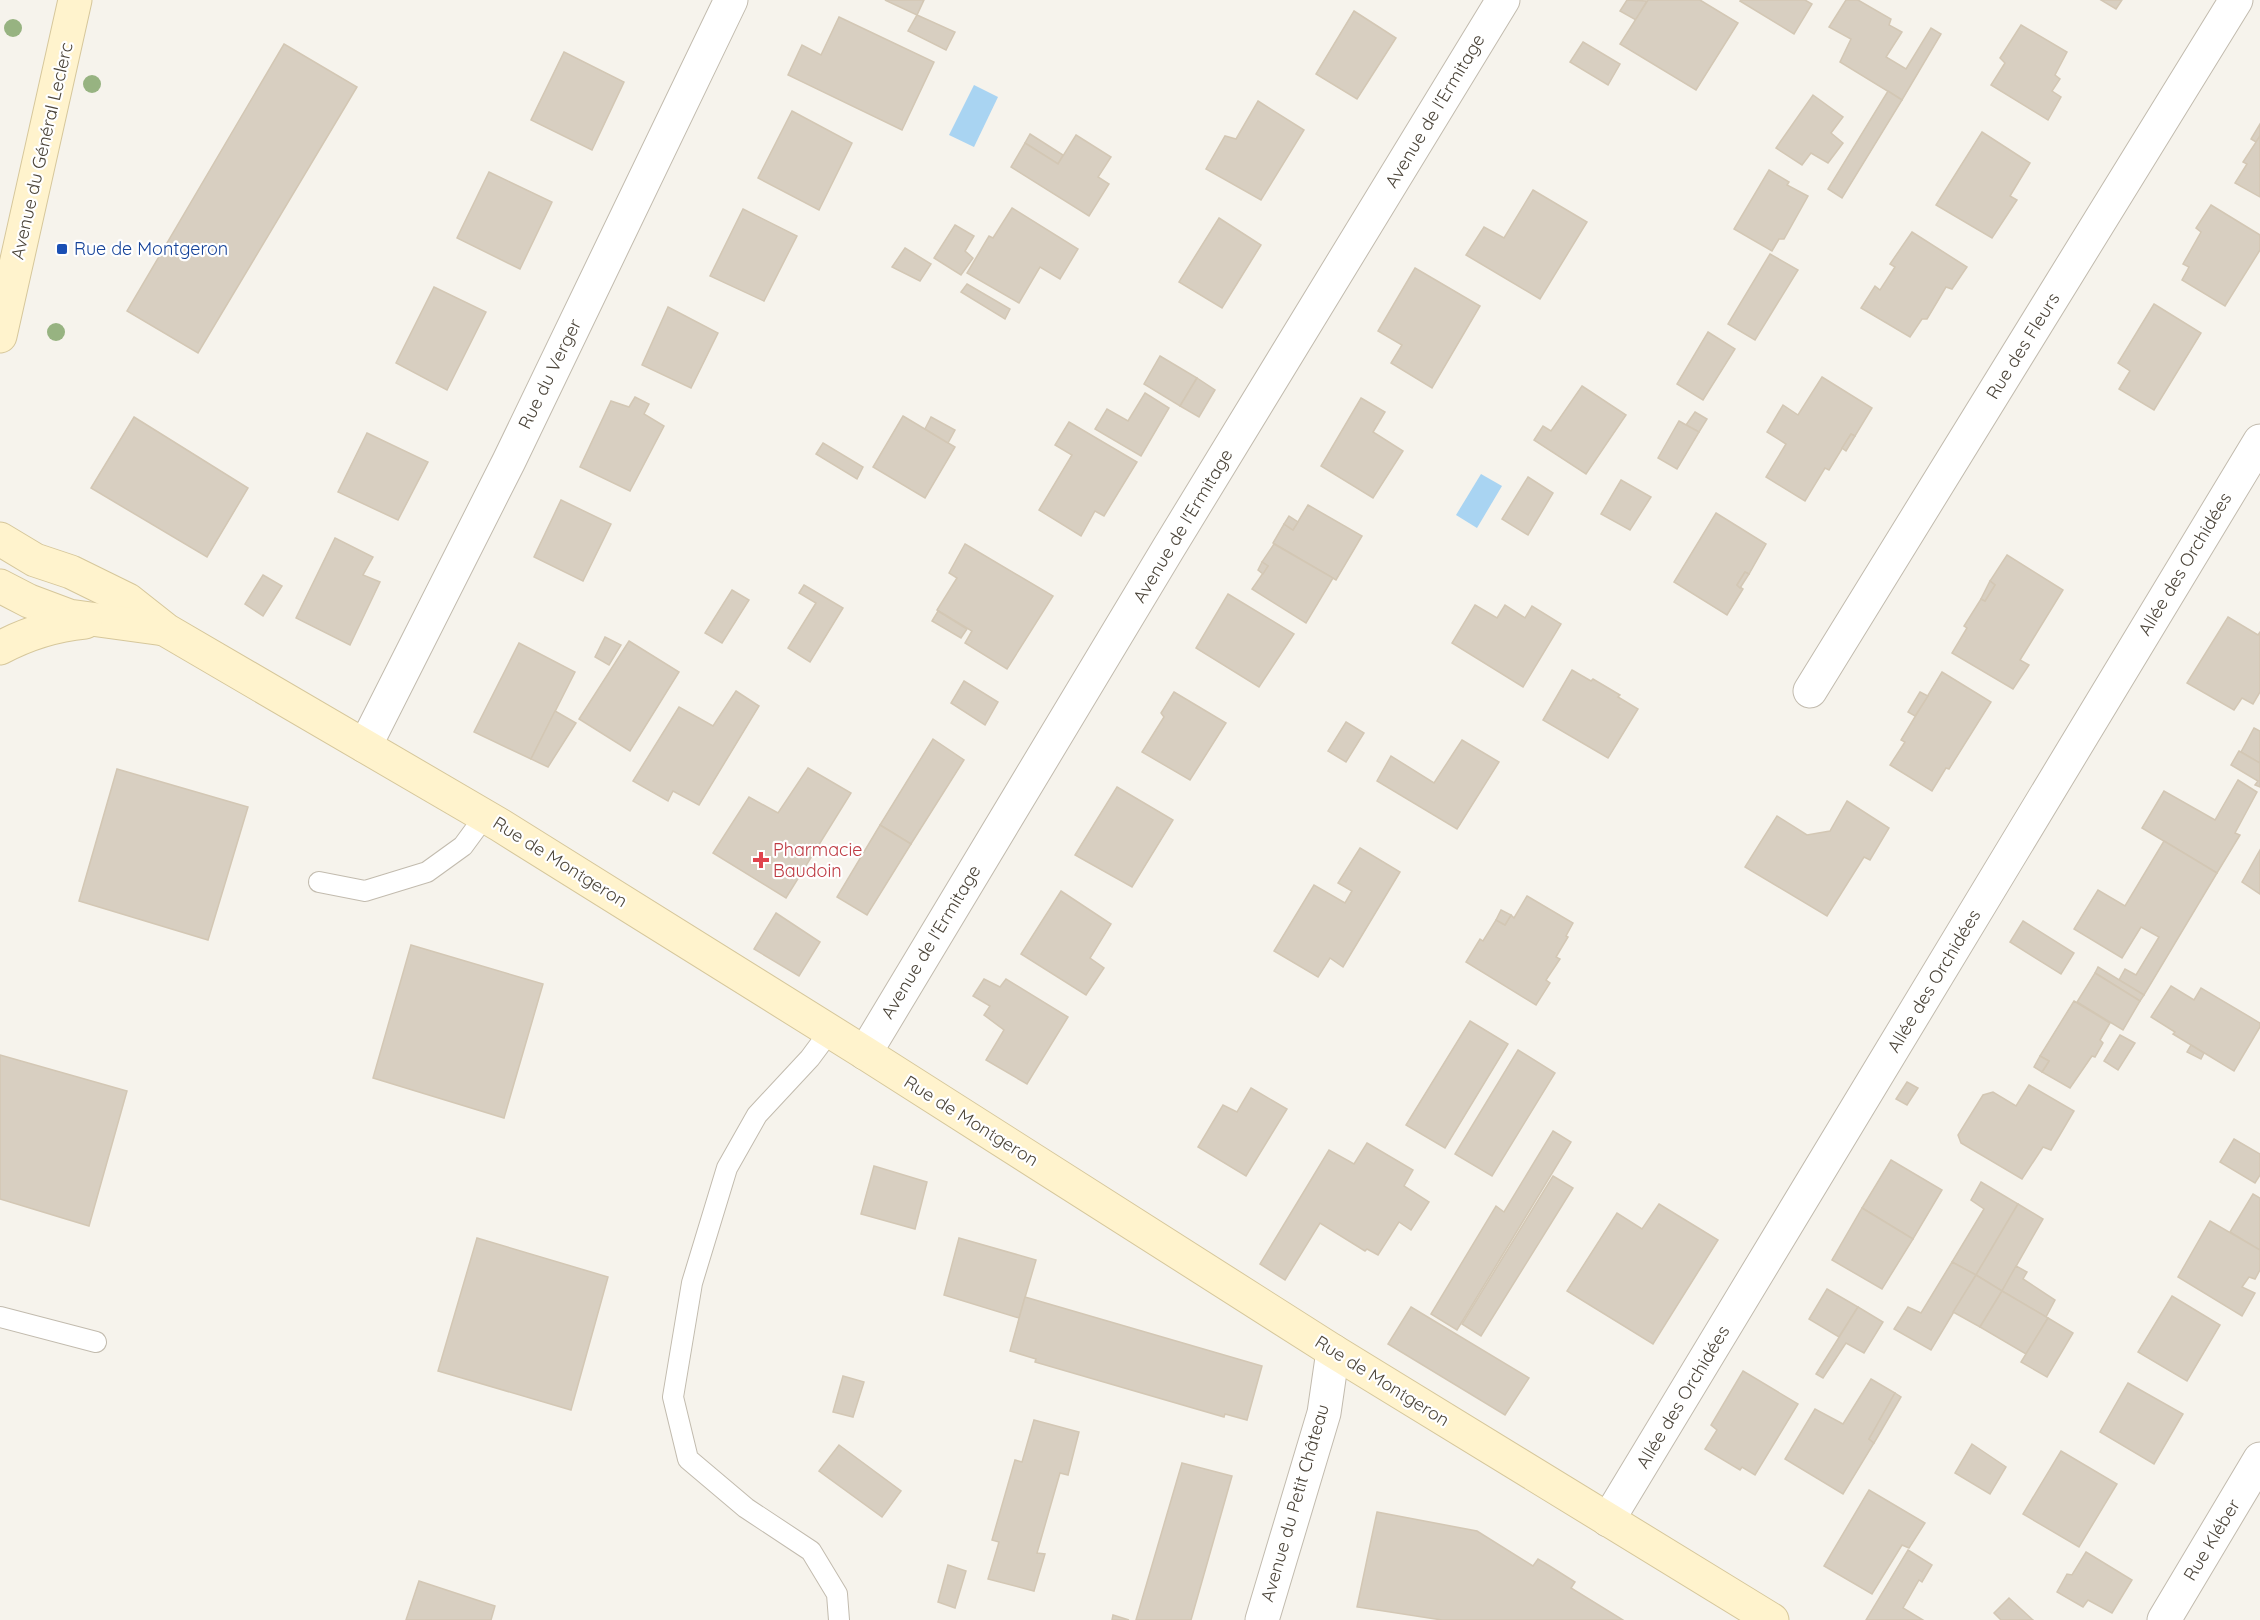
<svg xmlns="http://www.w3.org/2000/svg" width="2260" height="1620" viewBox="0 0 2260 1620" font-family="Quicksand,sans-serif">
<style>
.water{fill:#a9d4f2}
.building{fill:#d8cfc1;stroke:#d3c7b4;stroke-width:1.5}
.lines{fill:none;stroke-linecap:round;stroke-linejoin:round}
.lane-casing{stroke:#c2bbae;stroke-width:22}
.street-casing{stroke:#c2bbae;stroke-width:35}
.secondary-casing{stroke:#d6c79b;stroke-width:35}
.lane{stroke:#fff;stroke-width:20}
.street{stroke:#fff;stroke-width:33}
.secondary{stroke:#fff3cd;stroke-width:33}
.tree{fill:#97b381}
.transit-dot{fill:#1a4fb4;stroke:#fff;stroke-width:2}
.health-dot{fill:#e0444e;stroke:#fff;stroke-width:2}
.labels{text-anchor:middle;stroke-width:4.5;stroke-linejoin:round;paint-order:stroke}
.street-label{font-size:18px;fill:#4b4439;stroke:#fff}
.transit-label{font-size:18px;fill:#164399;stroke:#fff;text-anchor:start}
.health-label{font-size:18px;fill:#be3a42;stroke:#fff;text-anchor:start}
</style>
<rect width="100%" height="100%" fill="#f6f3ec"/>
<g class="water">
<path d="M974,85L998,97L974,147L949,135Z"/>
<path d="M1481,474L1502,486L1477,528L1456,515Z"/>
</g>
<g class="building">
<path d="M885,0H924L917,15Z"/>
<path d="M1627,0L1647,1L1636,20L1620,11Z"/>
<path d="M1700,0L1738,23L1696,90L1620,44L1648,0Z"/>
<path d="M1741,0H1805L1812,4L1794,34L1740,1Z"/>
<path d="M1846,0H1858L1891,19L1889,25L1902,32L1886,57L1906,69L1931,28L1941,34L1902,100L1840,62L1851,39L1829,27Z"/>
<path d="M2101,0H2122L2116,9Z"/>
<path d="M1354,11L1396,38L1357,99L1316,74Z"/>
<path d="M917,15L955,32L946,50L908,31Z"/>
<path d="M839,17L934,62L902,130L788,75L802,45L821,55Z"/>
<path d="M2021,25L2067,52L2055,75L2060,79L2052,91L2061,97L2048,120L1991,85L2005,63L2000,58Z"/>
<path d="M1583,42L1620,64L1608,85L1570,62Z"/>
<path d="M284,44L357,87L198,353L127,311Z"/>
<path d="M564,52L624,82L592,150L531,120Z"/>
<path d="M1888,91L1902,100L1842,198L1828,189Z"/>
<path d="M1813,95L1843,117L1831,133L1843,143L1828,163L1811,153L1802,165L1776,148Z"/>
<path d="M1258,101L1304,130L1261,200L1206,169L1225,136L1236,139Z"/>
<path d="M792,111L852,143L819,210L758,178Z"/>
<path d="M2260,124V136L2256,142L2251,139Z"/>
<path d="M1982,132L2030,163L2010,196L2017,200L1992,238L1936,205Z"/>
<path d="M1030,134L1063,155L1058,164L1025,143Z"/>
<path d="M1076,135L1111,157L1098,177L1109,184L1089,216L1011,167L1025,143L1058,164Z"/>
<path d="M2260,136V197L2235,183L2247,164L2243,162Z"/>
<path d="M1769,170L1789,182L1787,185L1808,196L1784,239H1779L1772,251L1734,229Z"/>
<path d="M489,172L552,202L520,269L457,238Z"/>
<path d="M1533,190L1587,222L1540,299L1466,255L1484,227L1504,238Z"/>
<path d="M2211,205L2260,235V250L2225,306L2182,280L2189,267L2183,264L2201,232L2196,228Z"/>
<path d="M1012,208L1078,249L1060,279L1040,267L1019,303L967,273L989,236L993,238Z"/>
<path d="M743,209L797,236L764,301L710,276Z"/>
<path d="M1219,218L1261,245L1222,308L1179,282Z"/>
<path d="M955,225L974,236L965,251L973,258L961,275L934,258Z"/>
<path d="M1912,232L1967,267L1952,289L1946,287L1927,319H1922L1910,337L1861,308L1875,286L1880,290L1895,267L1890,264Z"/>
<path d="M905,248L931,264L920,281L892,267Z"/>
<path d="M1770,254L1798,270L1755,340L1728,324Z"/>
<path d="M1415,268L1480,306L1432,388L1391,363L1402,345L1378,331Z"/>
<path d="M967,284L1010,309L1005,319L961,292Z"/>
<path d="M434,287L486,312L447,390L396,363Z"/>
<path d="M2154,304L2201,333L2154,410L2119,389L2130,371L2118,363Z"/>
<path d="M668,307L718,333L691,388L642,365Z"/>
<path d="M1708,332L1735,349L1703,400L1677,384Z"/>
<path d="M1160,356L1197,378L1180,406L1144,384Z"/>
<path d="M1822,377L1872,408L1855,436L1851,434L1829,470L1825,468L1805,501L1766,477L1786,444L1767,432L1783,405L1798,415Z"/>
<path d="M1197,378L1215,390L1199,417L1180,406Z"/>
<path d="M1582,386L1626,415L1586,474L1534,440L1543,426L1551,431Z"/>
<path d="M1145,393L1169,408L1141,456L1095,429L1107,409L1128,421Z"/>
<path d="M635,397L649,404L644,414L664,426L630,491L580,467L611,401L629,407Z"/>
<path d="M1361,398L1385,412L1373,432L1403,451L1373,498L1321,466Z"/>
<path d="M1695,412L1707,419L1699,432L1686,425Z"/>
<path d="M903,416L955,447L925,498L873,467Z"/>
<path d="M134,417L248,488L207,557L91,488Z"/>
<path d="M931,417L955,430L948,443L925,429Z"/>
<path d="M1679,421L1699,432L1677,469L1658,458Z"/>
<path d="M1069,422L1137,462L1104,516L1095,511L1081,536L1039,510L1072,455L1055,445Z"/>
<path d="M367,433L428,462L398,520L338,492Z"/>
<path d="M1851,434L1855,436L1846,451L1842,448Z"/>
<path d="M823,443L863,467L857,479L816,454Z"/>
<path d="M1528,477L1553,493L1528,535L1502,519Z"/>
<path d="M1621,480L1651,497L1630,530L1601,514Z"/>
<path d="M561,500L611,524L583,581L534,557Z"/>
<path d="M1308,505L1362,536L1336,580L1273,543L1284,524L1293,530Z"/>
<path d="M1716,513L1766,544L1749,574L1745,572L1737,585L1743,589L1727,615L1674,582Z"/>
<path d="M1289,516L1298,522L1293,530L1284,524Z"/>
<path d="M335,538L373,557L363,575L380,582L350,645L296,618Z"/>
<path d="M965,544L1053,596L1007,669L965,643L972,631L937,610L957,578L949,573Z"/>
<path d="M1274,544L1333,578L1306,623L1252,589L1268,566L1262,562Z"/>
<path d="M2007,555L2063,590L2020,660L2029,665L2013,689L1952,653L1967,628L1964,626L1981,599L1985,601L1995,585L1990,581Z"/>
<path d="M1262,562L1268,566L1263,574L1258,570Z"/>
<path d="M1745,572L1749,574L1740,588L1737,585Z"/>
<path d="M263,575L282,586L263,616L245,604Z"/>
<path d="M1990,581L1995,585L1985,601L1981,599Z"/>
<path d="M804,585L843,608L810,662L788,648L816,603L799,593Z"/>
<path d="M732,590L749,600L722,643L705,633Z"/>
<path d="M1228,594L1294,634L1259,687L1196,648Z"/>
<path d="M1475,605L1497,618L1505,605L1525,618L1532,606L1561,624L1523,687L1452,643Z"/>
<path d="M938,611L967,629L961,638L932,621Z"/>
<path d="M2228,617L2258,635L2260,632V692L2253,704L2242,698L2234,710L2187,683Z"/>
<path d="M605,637L621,645L609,665L595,657Z"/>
<path d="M629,641L679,672L630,751L579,719Z"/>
<path d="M519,643L575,672L531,759L474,732Z"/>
<path d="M1572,670L1591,681L1593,679L1620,695L1618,697L1638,709L1608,758L1543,720Z"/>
<path d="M1942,672L1991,702L1949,769L1946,768L1932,791L1890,765L1905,742L1901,740Z"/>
<path d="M964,681L998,702L985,725L951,703Z"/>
<path d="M736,691L759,706L699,805L673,791L668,801L633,781L679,707L713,726Z"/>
<path d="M1174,692L1226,723L1190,780L1142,752L1164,717L1161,713Z"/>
<path d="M1920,692L1928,696L1915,716L1908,712Z"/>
<path d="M555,711L576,723L548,767L531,759Z"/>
<path d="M1346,722L1364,733L1346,762L1328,751Z"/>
<path d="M2254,728L2260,731V763L2241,752Z"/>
<path d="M933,739L964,760L911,844L880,825Z"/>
<path d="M1462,740L1499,762L1457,829L1377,781L1391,756L1434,783Z"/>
<path d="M2239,751L2260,763V787L2255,785L2258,781L2231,765Z"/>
<path d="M808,768L851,793L786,898L713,853L749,797L778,813Z"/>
<path d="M117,769L248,807L208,940L79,901Z"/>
<path d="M2238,780L2257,792L2235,833L2240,835L2217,873L2142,828L2164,791L2215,820Z"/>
<path d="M1117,787L1173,820L1132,887L1075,855Z"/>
<path d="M1847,801L1889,828L1870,860L1864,857L1827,916L1745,867L1777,816L1807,835L1830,831Z"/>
<path d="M880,825L911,844L867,915L837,897Z"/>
<path d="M2164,841L2217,873L2144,995L2119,980L2125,969L2136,975L2159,937L2141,927L2122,958L2074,929L2098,890L2125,906Z"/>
<path d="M1360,848L1400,872L1343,967L1330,958L1318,977L1274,951L1314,885L1345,903L1352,891L1338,883Z"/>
<path d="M2260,850V894L2242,882Z"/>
<path d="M1061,891L1111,924L1090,958L1104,968L1086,995L1021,954Z"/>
<path d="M1527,896L1573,923L1566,936L1568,937L1556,957L1560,959L1546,980L1550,983L1536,1005L1466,962L1480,939L1483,941L1496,920L1505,925L1511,915L1514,918Z"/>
<path d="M1501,910L1511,915L1505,925L1496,920Z"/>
<path d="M776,913L820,942L799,976L754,949Z"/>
<path d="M2023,921L2074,953L2061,974L2010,942Z"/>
<path d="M411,945L543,984L504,1118L373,1078Z"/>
<path d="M2098,967L2144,995L2140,1001L2095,973Z"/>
<path d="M2095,973L2140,1001L2123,1030L2077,1002Z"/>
<path d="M984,979L1000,987L1006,979L1068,1017L1027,1084L986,1060L1004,1030L984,1015L990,1006L973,996Z"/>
<path d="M2171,986L2194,1000L2201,988L2260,1023V1027L2234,1071L2173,1034L2175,1032L2151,1017Z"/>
<path d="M2074,1001L2110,1023L2100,1040L2103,1043L2095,1057L2092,1056L2070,1088L2042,1072L2049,1061L2040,1056Z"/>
<path d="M1470,1021L1508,1044L1445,1148L1406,1125Z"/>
<path d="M2120,1035L2135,1043L2118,1070L2104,1061Z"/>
<path d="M2191,1045L2204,1053L2201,1059L2187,1052Z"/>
<path d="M1518,1050L1555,1073L1492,1176L1455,1154Z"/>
<path d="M0,1055L127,1091L89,1226L0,1199Z"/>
<path d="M2040,1056L2049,1061L2042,1072L2034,1067Z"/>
<path d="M1907,1082L1918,1088L1907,1105L1896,1099Z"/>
<path d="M2029,1085L2074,1111L2051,1150L2043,1147L2022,1179L1961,1143L1958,1135L1983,1095L1993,1092L2016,1106Z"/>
<path d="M1251,1088L1287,1109L1246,1176L1198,1147L1223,1105L1237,1112Z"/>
<path d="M1553,1131L1571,1142L1457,1330L1431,1314L1496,1206L1504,1212Z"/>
<path d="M2234,1139L2260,1154V1175L2255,1183L2220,1162Z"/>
<path d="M1367,1143L1413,1170L1404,1186L1429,1202L1411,1230L1399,1222L1378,1255L1367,1249L1365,1251L1320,1223L1285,1280L1260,1264L1329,1150L1354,1164Z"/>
<path d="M1891,1160L1942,1190L1913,1239L1862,1208Z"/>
<path d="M874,1166L927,1182L915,1229L861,1214Z"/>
<path d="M1553,1176L1573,1188L1481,1336L1462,1324Z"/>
<path d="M1981,1182L2018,1204L1976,1275L1952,1262L1984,1209L1971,1200Z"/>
<path d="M2253,1194L2260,1198V1250L2230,1232Z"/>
<path d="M1659,1204L1718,1240L1653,1344L1567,1291L1617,1213L1642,1229Z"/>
<path d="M2018,1204L2043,1219L2002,1291L1976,1275Z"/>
<path d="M1862,1208L1913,1239L1882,1289L1832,1260Z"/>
<path d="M2210,1221L2260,1250V1270L2255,1279L2249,1277L2242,1287L2255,1293L2242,1316L2178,1277Z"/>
<path d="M477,1238L608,1277L571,1410L438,1371Z"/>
<path d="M959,1238L1036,1260L1019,1318L944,1295Z"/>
<path d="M1952,1262L1976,1275L1931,1350L1894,1329L1908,1307L1921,1313Z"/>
<path d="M2016,1266L2027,1272L2023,1279L2055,1300L2046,1317L2002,1291Z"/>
<path d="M1976,1275L2002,1291L1980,1327L1953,1312Z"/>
<path d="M1827,1289L1858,1307L1839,1337L1809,1319Z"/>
<path d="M2002,1291L2048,1318L2026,1354L1980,1327Z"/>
<path d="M2172,1296L2220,1325L2187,1381L2138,1352Z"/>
<path d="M1025,1297L1262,1366L1247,1420L1225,1414L1224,1417L1035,1362L1036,1359L1010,1351Z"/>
<path d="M1411,1307L1529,1378L1505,1415L1388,1344Z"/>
<path d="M1858,1307L1883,1322L1864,1353L1846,1343L1823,1378L1816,1374Z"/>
<path d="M2048,1318L2073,1333L2047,1377L2021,1362Z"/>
<path d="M1743,1371L1798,1404L1755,1475L1742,1467L1740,1470L1705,1449L1717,1430L1711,1425Z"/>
<path d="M843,1376L864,1382L853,1417L833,1412Z"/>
<path d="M1871,1379L1895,1393L1869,1439L1874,1443L1843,1494L1785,1459L1815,1409L1843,1424Z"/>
<path d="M2128,1383L2183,1414L2154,1464L2100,1432Z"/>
<path d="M1895,1393L1901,1397L1874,1443L1869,1439Z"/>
<path d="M1034,1420L1079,1432L1068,1475L1060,1473L1037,1553L1045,1554L1034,1591L988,1579L999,1542L992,1540L1015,1460L1022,1462Z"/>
<path d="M1972,1444L2006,1467L1990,1494L1955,1473Z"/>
<path d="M839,1445L901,1491L882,1517L819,1471Z"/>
<path d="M2061,1451L2117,1484L2079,1547L2023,1514Z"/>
<path d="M1182,1463L1232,1476L1191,1620H1136Z"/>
<path d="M1869,1490L1925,1523L1909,1548L1902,1545L1872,1594L1824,1566Z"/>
<path d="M1377,1512L1477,1531L1533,1566L1538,1559L1548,1565L1575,1582L1571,1588L1623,1620H1442L1357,1607Z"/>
<path d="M1908,1550L1932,1565L1922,1582L1919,1580L1903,1608L1923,1620H1866Z"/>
<path d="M2086,1552L2132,1580L2112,1613L2088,1600L2083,1607L2057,1592L2067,1574L2072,1575Z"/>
<path d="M948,1565L966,1571L955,1608L938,1602Z"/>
<path d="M419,1581L495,1606L491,1620H406Z"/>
<path d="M2009,1598L2033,1620H2001L1994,1613Z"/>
<path d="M1113,1615L1129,1620H1112Z"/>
</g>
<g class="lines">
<g class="lane-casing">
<g id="lane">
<path d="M319,882L365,891L427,872L463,846L485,816"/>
<path d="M830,1031L810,1058L757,1115L727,1168L692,1283L673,1397L688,1459L746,1508L811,1551L837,1594L839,1620"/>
<path d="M0,1317L96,1342"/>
</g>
</g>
<g class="street-casing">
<g id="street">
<path d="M1810,691L2236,0"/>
<path d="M365,746L509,461L731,0"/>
<path d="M865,1053L1168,549L1503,0"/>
<path d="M1608,1520L2260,441"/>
<path d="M1262,1620L1324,1413L1333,1351"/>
<path d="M2164,1620L2260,1459"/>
</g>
</g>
<g class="secondary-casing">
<g id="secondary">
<path d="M0,336L75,0"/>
<path d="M0,539L35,560L71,572L128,600L166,630L500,825L865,1053L1333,1351L1772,1620"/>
<path d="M0,586L29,601L69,616L164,629"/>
<path d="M0,648C28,633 54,625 85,622"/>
</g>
</g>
<use href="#lane" class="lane"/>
<use href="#street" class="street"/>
<use href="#secondary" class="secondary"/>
</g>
<g class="tree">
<circle cx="13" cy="28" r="9"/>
<circle cx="92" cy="84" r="9"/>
<circle cx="56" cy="332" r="9"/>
</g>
<rect class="transit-dot" x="56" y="243" width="12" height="12" rx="3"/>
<path class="health-dot" d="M758 851h6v6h6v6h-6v6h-6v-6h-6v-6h6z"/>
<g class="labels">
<g class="street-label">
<text transform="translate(1435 111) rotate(-59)" y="6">Avenue de l'Ermitage</text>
<text transform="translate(42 151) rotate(-77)" y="6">Avenue du Général Leclerc</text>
<text transform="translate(2023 346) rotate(-58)" y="6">Rue des Fleurs</text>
<text transform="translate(550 374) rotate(-64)" y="6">Rue du Verger</text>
<text transform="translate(1183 526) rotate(-59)" y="6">Avenue de l'Ermitage</text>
<text transform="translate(2185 564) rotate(-59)" y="6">Allée des Orchidées</text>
<text transform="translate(560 862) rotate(32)" y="6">Rue de Montgeron</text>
<text transform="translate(931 942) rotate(-59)" y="6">Avenue de l'Ermitage</text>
<text transform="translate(1934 981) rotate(-59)" y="6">Allée des Orchidées</text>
<text transform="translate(971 1121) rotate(32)" y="6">Rue de Montgeron</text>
<text transform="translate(1382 1381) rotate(32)" y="6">Rue de Montgeron</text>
<text transform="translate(1683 1397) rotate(-59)" y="6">Allée des Orchidées</text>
<text transform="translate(1295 1503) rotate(-74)" y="6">Avenue du Petit Château</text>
<text transform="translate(2212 1540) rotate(-59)" y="6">Rue Kléber</text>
</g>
<g class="transit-label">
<text x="74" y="255">Rue de Montgeron</text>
</g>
<g class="health-label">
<text x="773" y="856">Pharmacie<tspan x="773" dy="21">Baudoin</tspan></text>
</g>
</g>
</svg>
